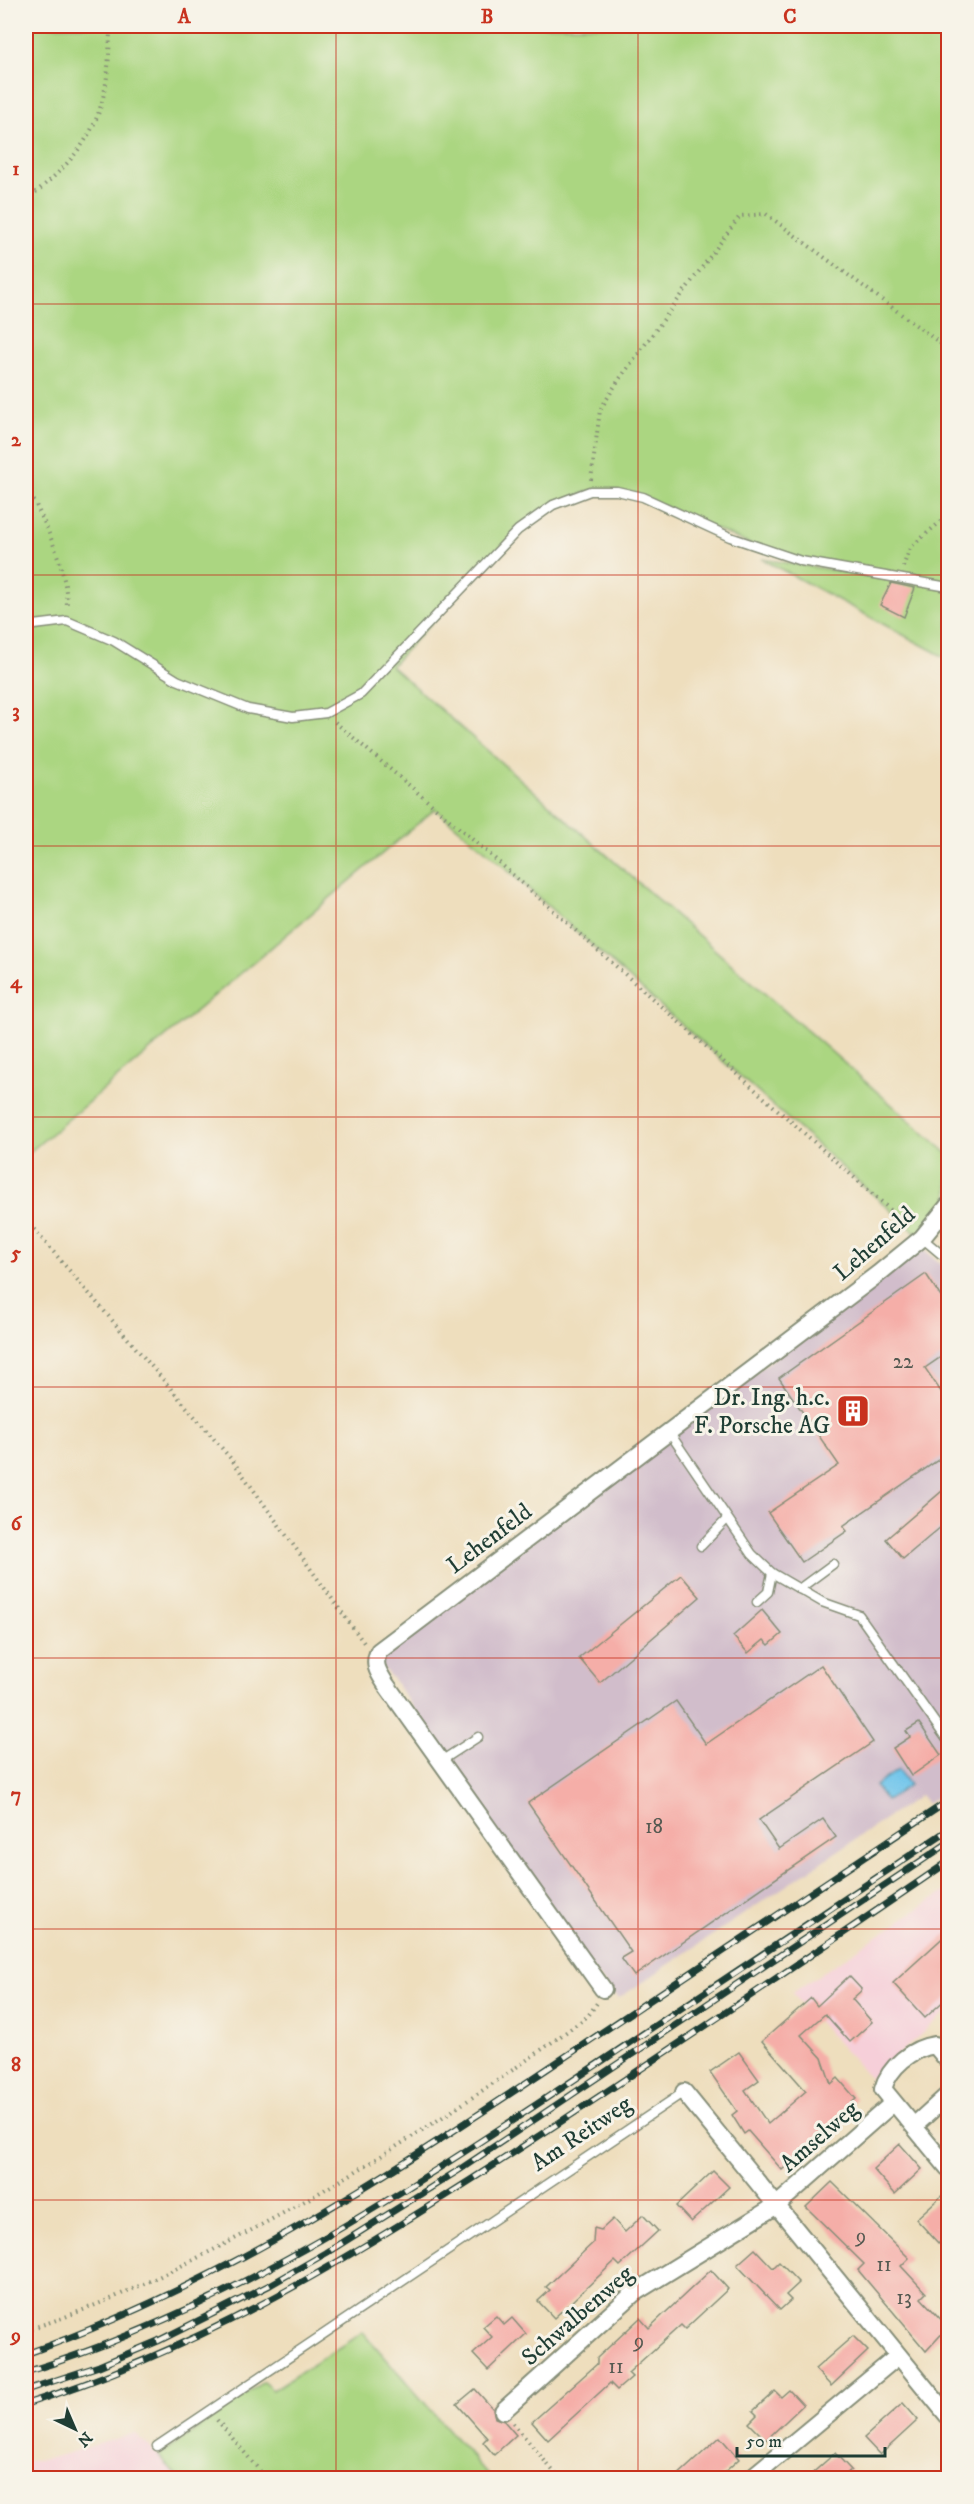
<svg xmlns="http://www.w3.org/2000/svg" width="974" height="2504" viewBox="0 0 974 2504" font-family="'IM FELL DW Pica',serif">
<style>
.built{fill:#f6cfd9}
.industrial{fill:#d1bdcb}
.green{fill:#abd681;stroke:#658a5a;stroke-width:1.5}
.water{fill:#6ec4eb;stroke:#468090;stroke-width:1.5}
.building{fill:#f5aea8}
.lines{fill:none;stroke-linecap:round;stroke-linejoin:round}
.service-casing{stroke:#868e78;stroke-width:11}
.minor-casing{stroke:#868e78;stroke-width:20}
.path{stroke:#868e78;stroke-width:4;stroke-dasharray:1.5 4.5;stroke-linecap:butt}
.service{stroke:#fff;stroke-width:8}
.minor{stroke:#fff;stroke-width:16}
.rail-casing{stroke:#1f3d34;stroke-width:7}
.rail{stroke:#f7f3e8;stroke-width:4.5;stroke-dasharray:14;stroke-linecap:butt}
.grid{fill:none;stroke:#c8321e;stroke-width:1.5;stroke-opacity:0.55}
.labels{text-anchor:middle;stroke-width:6;stroke-linejoin:round;paint-order:stroke}
.number-label{font-size:21px;fill:#545951}
.street-label{font-size:24px;fill:#1f3d34;stroke:#f7f3e8}
.poi-label{font-size:24px;fill:#1f3d34;stroke:#f7f3e8;text-anchor:end}
.neatline{fill:none;stroke:#c8321e;stroke-width:2}
.grid-label{font-size:20px;text-anchor:middle;font-weight:bold;fill:#c8321e}
</style>
<rect width="100%" height="100%" fill="#f7f3e8"/>
<filter id="ink" filterUnits="userSpaceOnUse"><feTurbulence type="fractalNoise" baseFrequency=".0167" numOctaves="2"/><feDisplacementMap in="SourceGraphic" scale="12" xChannelSelector="R" yChannelSelector="G"/><feConvolveMatrix kernelMatrix="1 2 1 2 8 2 1 2 1" color-interpolation-filters="sRGB"/></filter>
<filter id="wash" filterUnits="userSpaceOnUse"><feTurbulence type="fractalNoise" baseFrequency=".008" numOctaves="4" result="noise"/><feDisplacementMap in="SourceGraphic" scale="24" xChannelSelector="R" yChannelSelector="G"/><feGaussianBlur stdDeviation="1.35" result="paint"/><feColorMatrix in="noise" values="0 0 0 0 0 0 0 0 0 0 0 0 0 0 0 0 0 1.4 0 .05"/><feComposite in="paint" operator="in"/></filter>
<g filter="url(#wash)">
<rect width="100%" height="100%" fill="#eedebd"/>
<g class="built">
<path d="M948,1889V2010L871,2079L792,1993Z"/>
<path d="M135,2433L159,2456L178,2478H26V2461L52,2458Z"/>
</g>
<path class="industrial" d="M921,1247L948,1270V1789L927,1804L921,1795L619,1998L586,1964L393,1679L375,1660Z"/>
<g class="green">
<path d="M26,26H948V659L762,559L872,576L765,551L643,497L590,491L553,505L518,530L391,666L948,1154V1206L922,1238L486,851L435,809L26,1155Z"/>
<path d="M363,2332L490,2478H178L159,2456L263,2382L273,2390Z"/>
</g>
<path class="water" d="M898,1770L909,1785L886,1801L875,1786Z"/>
<g id="blocks">
<g class="building">
<path d="M891,583L915,588L904,617L880,605Z"/>
<path d="M926,1274L948,1308V1352L925,1368L948,1402V1453L843,1526L847,1531L802,1562L768,1513L839,1465L779,1378Z"/>
<path d="M948,1486V1521L903,1559L886,1539Z"/>
<path d="M681,1575L700,1597L600,1683L579,1658Z"/>
<path d="M762,1610L782,1634L769,1645L764,1640L748,1653L733,1636Z"/>
<path d="M821,1665L873,1742L759,1820L779,1849L823,1819L836,1837L634,1976L621,1958L631,1952L528,1803L676,1701L706,1744Z"/>
<path d="M919,1723L941,1755L911,1776L893,1748L910,1737L906,1731Z"/>
<path d="M948,1933V1997L925,2018L893,1983Z"/>
<path d="M849,1976L862,1990L852,1999L872,2022L850,2042L825,2014L801,2035L822,2058L831,2084L838,2078L856,2099L839,2113L842,2117L782,2170L748,2131L744,2134L732,2115L737,2111L710,2072L739,2052L759,2080L745,2090L768,2124L806,2091L762,2041L811,1998L817,2006Z"/>
<path d="M900,2144L922,2169L895,2194L873,2169Z"/>
<path d="M713,2171L729,2187L691,2222L676,2206Z"/>
<path d="M832,2182L909,2258L901,2266L926,2293L921,2298L948,2327L926,2351L858,2270L864,2264L806,2207Z"/>
<path d="M948,2190V2236L939,2244L916,2219Z"/>
<path d="M643,2215L658,2231L620,2266L615,2261L554,2318L538,2301L550,2290L546,2287L593,2243L594,2228L601,2230L613,2219L625,2232Z"/>
<path d="M755,2249L773,2268L779,2262L799,2283L786,2295L791,2300L780,2310L737,2265Z"/>
<path d="M711,2270L728,2289L685,2329L681,2325L628,2373L632,2377L617,2390L610,2383L548,2440L532,2422L597,2364V2358L640,2318L649,2328Z"/>
<path d="M496,2316L504,2325L512,2318L526,2334L488,2370L473,2354L492,2337L483,2327Z"/>
<path d="M853,2336L868,2351L831,2386L815,2369Z"/>
<path d="M475,2389L493,2409L495,2418L504,2421L516,2435L494,2455L483,2442L487,2438L457,2404Z"/>
<path d="M789,2390L803,2405L766,2440L749,2423L757,2415L753,2411L775,2391L781,2397Z"/>
<path d="M903,2403L918,2420L880,2455L864,2438Z"/>
<path d="M720,2437L739,2459L718,2478H675Z"/>
<path d="M835,2453L851,2470L841,2478H807Z"/>
</g>
</g>
</g>
<g filter="url(#ink)">
<use href="#blocks" fill-opacity="0" stroke="#868e78" stroke-width="1.5"/>
<g class="lines">
<g class="service-casing">
<g id="service">
<path d="M26,626L67,621L114,641L177,680L248,709L293,717L326,713L361,694L518,530L553,505L590,491H617L643,497L730,537L801,561L948,587"/>
<path d="M922,1238L941,1254"/>
<path d="M669,1432L752,1554L772,1573L768,1592L757,1602"/>
<path d="M701,1546L727,1519"/>
<path d="M772,1573L822,1602L859,1615L948,1741"/>
<path d="M799,1589L833,1564"/>
<path d="M441,1761L478,1737"/>
<path d="M157,2446L684,2092"/>
</g>
</g>
<g class="minor-casing">
<g id="minor">
<path d="M603,1989L387,1686C379,1673 372,1665 379,1651L878,1274L922,1238L948,1206"/>
<path d="M948,2061L935,2045C912,2048 889,2067 883,2089L948,2168"/>
<path d="M684,2092L948,2416"/>
<path d="M914,2126L948,2095"/>
<path d="M503,2411L634,2293L777,2205L893,2103"/>
<path d="M751,2478L898,2356"/>
</g>
</g>
<g class="path">
<path d="M26,200C95,146 109,112 110,26"/>
<path d="M591,480L600,410L618,381L740,216L766,214L948,349"/>
<path d="M26,484C44,522 67,565 67,608"/>
<path d="M903,567L910,548L948,515"/>
<path d="M335,722L486,851L911,1228"/>
<path d="M26,1220L232,1460L364,1643"/>
<path d="M26,2330C91,2310 152,2281 213,2250C344,2184 470,2103 588,2016L597,2003"/>
<path d="M217,2420L266,2478"/>
<path d="M513,2423L559,2478"/>
</g>
<use href="#service" class="service"/>
<use href="#minor" class="minor"/>
<g class="rail-casing">
<g id="rail">
<path d="M26,2354C217,2286 379,2181 547,2069C681,1980 814,1890 948,1801"/>
<path d="M26,2372C221,2312 394,2199 563,2087C692,2002 820,1916 948,1830"/>
<path d="M26,2390L99,2366L158,2341L270,2285L326,2253L459,2170L948,1843"/>
<path d="M26,2404C210,2346 361,2251 522,2147C665,2054 807,1958 948,1862"/>
</g>
</g>
<use href="#rail" class="rail"/>
</g>
</g>
<path class="grid" d="M336,26V2478M638,26V2478M26,304H948M26,575H948M26,846H948M26,1117H948M26,1387H948M26,1658H948M26,1929H948M26,2200H948"/>
<defs>
<g id="building-square" transform="scale(1.725)"><rect x="-9" y="-9" width="18" height="18" rx="4" fill="#c8321e" stroke="#f7f3e8"/><path d="M-4-6H4V6H1V3H-1V6H-4ZM-2.5-4.3h1.7v1.8h-1.7ZM.8-4.3h1.7v1.8H.8ZM-2.5-1h1.7V.8h-1.7ZM.8-1h1.7V.8H.8Z" fill="#fff"/></g>
</defs>
<g fill-rule="evenodd">
<use href="#building-square" x="853" y="1411"/>
</g>
<g class="labels">
<g class="number-label">
<text x="903" y="1368">22</text>
<text x="654" y="1833">18</text>
<text x="861" y="2243">9</text>
<text x="884" y="2271">11</text>
<text x="904" y="2304">13</text>
<text x="639" y="2348">9</text>
<text x="616" y="2373">11</text>
</g>
<g class="street-label">
<text transform="translate(874 1243) rotate(-41)" y="8">Lehenfeld</text>
<text transform="translate(489 1538) rotate(-37)" y="8">Lehenfeld</text>
<text transform="translate(581 2133) rotate(-34)" y="8">Am Reitweg</text>
<text transform="translate(819 2136) rotate(-41)" y="8">Amselweg</text>
<text transform="translate(577 2315) rotate(-41)" y="8">Schwalbenweg</text>
</g>
<g class="poi-label">
<text x="830" y="1405">Dr. Ing. h.c.<tspan x="830" dy="28">F. Porsche AG</tspan></text>
</g>
</g>
<rect width="974" height="2504" fill="none" stroke="#f7f3e8" stroke-width="66"/>
<g transform="translate(75 2429) rotate(136)" stroke="#f7f3e8" stroke-width="4.5" paint-order="stroke">
<path d="M0-4.5L10 22L0 15L-10 22Z" fill="#1f3d34"/>
<text y="-9" font-size="16" font-weight="bold" text-anchor="middle" fill="#1f3d34">N</text>
</g>
<path d="M737 2447v9h148v-9" fill="none" stroke="#1f3d34" stroke-width="3"/>
<text x="746" y="2447" font-size="18" fill="#1f3d34" stroke="#f7f3e8" stroke-width="4.5" paint-order="stroke">50 m</text>
<rect x="33" y="33" width="908" height="2438" class="neatline"/>
<g class="grid-label">
<text x="184" y="23">A</text>
<text x="487" y="23">B</text>
<text x="790" y="23">C</text>
<text x="16" y="175">1</text>
<text x="16" y="446">2</text>
<text x="16" y="717">3</text>
<text x="16" y="988">4</text>
<text x="16" y="1259">5</text>
<text x="16" y="1530">6</text>
<text x="16" y="1801">7</text>
<text x="16" y="2071">8</text>
<text x="16" y="2342">9</text>
</g>
</svg>
